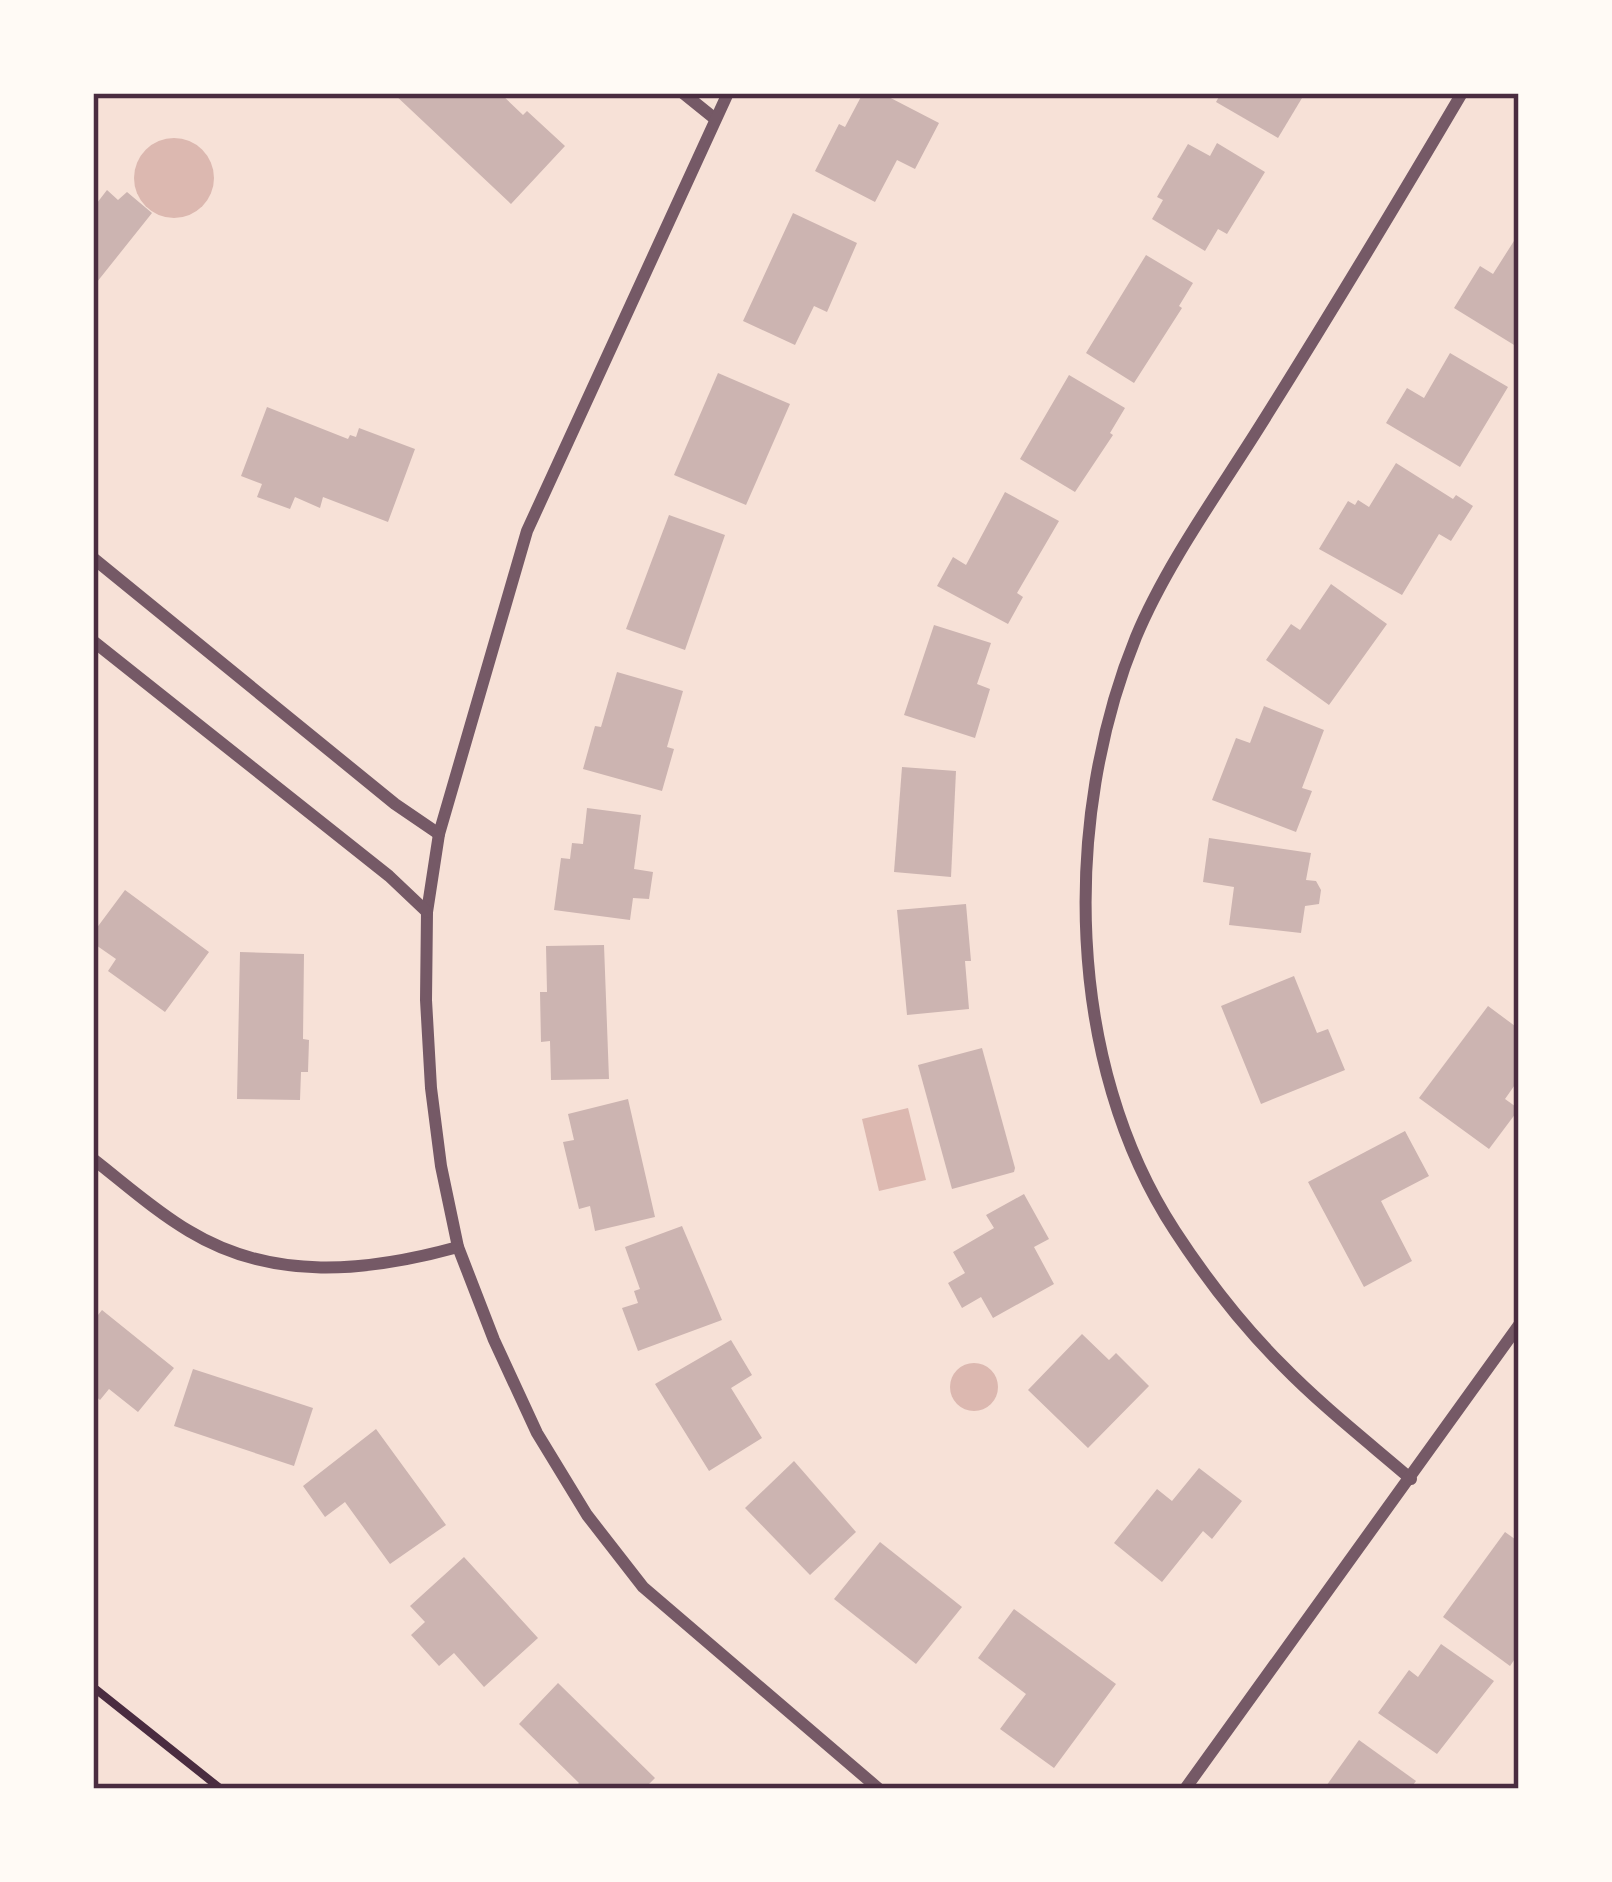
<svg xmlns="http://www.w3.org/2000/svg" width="1612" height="1882" viewBox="0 0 1612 1882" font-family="Rubik,sans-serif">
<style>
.water{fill:#dcb8b0}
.building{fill:#ccb4b1}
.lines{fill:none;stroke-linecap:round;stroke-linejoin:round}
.path{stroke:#4a2c40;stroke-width:8}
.minor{stroke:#755966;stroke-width:12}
.neatline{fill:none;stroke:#4a2c40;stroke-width:4.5}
</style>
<rect width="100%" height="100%" fill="#f7e1d7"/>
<g class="water">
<circle cx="174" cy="178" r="40"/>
<path d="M908,1108L926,1180L879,1191L862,1119Z"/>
<circle cx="974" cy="1387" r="24"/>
</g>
<g class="building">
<path d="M393,93H500L523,115L527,111L565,146L511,204Z"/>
<path d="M863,93H881L939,123L915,169L897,160L875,202L815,171L839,124L845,127Z"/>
<path d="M1221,93H1305L1278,138L1216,102Z"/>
<path d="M1217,143L1265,172L1227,234L1218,229L1205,251L1152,219L1163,200L1157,197L1188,144L1210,156Z"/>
<path d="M107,190L118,200L127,192L152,213L93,287V200L97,203Z"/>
<path d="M793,213L857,243L827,312L814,306L795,345L743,321Z"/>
<path d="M1519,233V348L1454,308L1480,266L1493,274Z"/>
<path d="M1146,255L1193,283L1179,306L1182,308L1134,383L1086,353Z"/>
<path d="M1450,353L1508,387L1460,467L1386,423L1407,388L1424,398Z"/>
<path d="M718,373L790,404L746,505L674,475Z"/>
<path d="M1069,375L1125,408L1110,433L1113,435L1075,492L1020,459Z"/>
<path d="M267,407L348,439L350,435L356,437L359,428L415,449L388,522L323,497L320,508L295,497L290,509L257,497L262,484L241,476Z"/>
<path d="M1396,463L1453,499L1456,495L1473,506L1451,541L1439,534L1402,595L1319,549L1348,501L1355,505L1358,500L1369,507Z"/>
<path d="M1005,492L1059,521L1017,593L1023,597L1008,624L937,586L953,557L966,565Z"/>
<path d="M669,515L725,535L685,650L626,629Z"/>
<path d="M1331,584L1387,624L1329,705L1266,660L1291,624L1300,630Z"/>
<path d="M934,625L991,643L977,684L990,689L975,738L904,715Z"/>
<path d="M617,672L683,691L667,747L674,749L662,791L583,769L595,726L601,727Z"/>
<path d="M1264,706L1324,730L1302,788L1312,791L1296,832L1212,800L1236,738L1250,743Z"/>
<path d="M902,767L956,771L951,877L894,872Z"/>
<path d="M587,808L641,815L634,869L653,872L649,899L633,898L630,920L554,910L561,858L570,859L572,843L583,844Z"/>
<path d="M1209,838L1311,853L1306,880L1316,881L1321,890L1319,904L1305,906L1301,933L1229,925L1234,887L1203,882Z"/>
<path d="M125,890L209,952L165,1012L108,971L116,959L93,943V933Z"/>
<path d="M966,904L971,961H965L969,1009L907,1015L897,910Z"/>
<path d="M604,945L609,1079L551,1080L550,1041L541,1042L540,992H547L546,946Z"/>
<path d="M240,952L304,954L303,1039L309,1040L308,1072H301L300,1100L237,1099Z"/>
<path d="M1294,976L1317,1033L1328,1029L1345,1070L1261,1104L1221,1006Z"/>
<path d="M1488,1006L1519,1029V1079L1505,1099L1519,1109L1489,1149L1419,1098Z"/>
<path d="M982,1048L1015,1168L1014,1172L952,1189L918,1065Z"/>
<path d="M628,1099L655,1217L595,1231L590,1206L579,1209L563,1142L574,1140L568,1114Z"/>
<path d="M1405,1131L1429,1176L1381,1201L1412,1261L1364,1287L1308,1182Z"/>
<path d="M1024,1194L1049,1239L1034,1247L1054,1284L993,1318L981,1297L962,1308L948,1283L965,1273L953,1252L994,1228L986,1215Z"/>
<path d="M682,1226L722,1320L638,1351L622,1308L638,1303L634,1291L640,1289L625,1247Z"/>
<path d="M102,1310L174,1368L138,1412L109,1389L100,1400L93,1394V1311L98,1315Z"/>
<path d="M1082,1334L1109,1360L1116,1353L1149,1386L1088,1448L1028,1390Z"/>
<path d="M731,1340L752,1375L731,1388L762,1438L709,1471L655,1384Z"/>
<path d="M193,1369L313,1408L294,1466L174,1426Z"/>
<path d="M376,1429L446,1525L390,1564L345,1502L325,1517L303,1486Z"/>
<path d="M794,1461L856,1532L810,1575L745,1508Z"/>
<path d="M1199,1468L1242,1501L1212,1539L1203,1531L1162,1582L1114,1543L1157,1489L1172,1501Z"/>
<path d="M1505,1532L1519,1542V1653L1510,1666L1443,1617Z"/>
<path d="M880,1542L962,1607L916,1664L834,1599Z"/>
<path d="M464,1557L538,1638L484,1687L454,1653L439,1666L411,1635L425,1622L410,1606Z"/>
<path d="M1014,1609L1116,1684L1054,1768L1000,1729L1026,1694L978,1658Z"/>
<path d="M1441,1644L1494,1681L1437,1754L1378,1713L1409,1670L1418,1677Z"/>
<path d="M558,1683L655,1778L644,1789H573L579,1783L519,1724Z"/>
<path d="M1359,1740L1416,1781L1410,1789H1324Z"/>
</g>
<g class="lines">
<path class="path" d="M93,1687L221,1789"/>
<g class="minor">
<path d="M683,93L714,118"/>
<path d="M728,93L527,531L439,834L427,912L426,1000L431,1088L441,1166L458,1247L494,1340L537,1433L587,1515L643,1587L879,1789"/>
<path d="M93,558L395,804L439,834"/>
<path d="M93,641L389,876L427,912"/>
<path d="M93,1159C124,1183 155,1211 189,1231C273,1282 367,1272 458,1247"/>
<path d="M1411,1479C1368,1442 1322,1406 1282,1365C1243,1326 1205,1277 1175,1231C1065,1063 1062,818 1136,637C1166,565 1218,493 1260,426C1329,316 1396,205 1462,93"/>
<path d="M1185,1789L1519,1325"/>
</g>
</g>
<rect width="1612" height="1882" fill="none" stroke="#fffaf5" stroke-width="192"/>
<rect x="96" y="96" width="1420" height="1690" class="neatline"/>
</svg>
